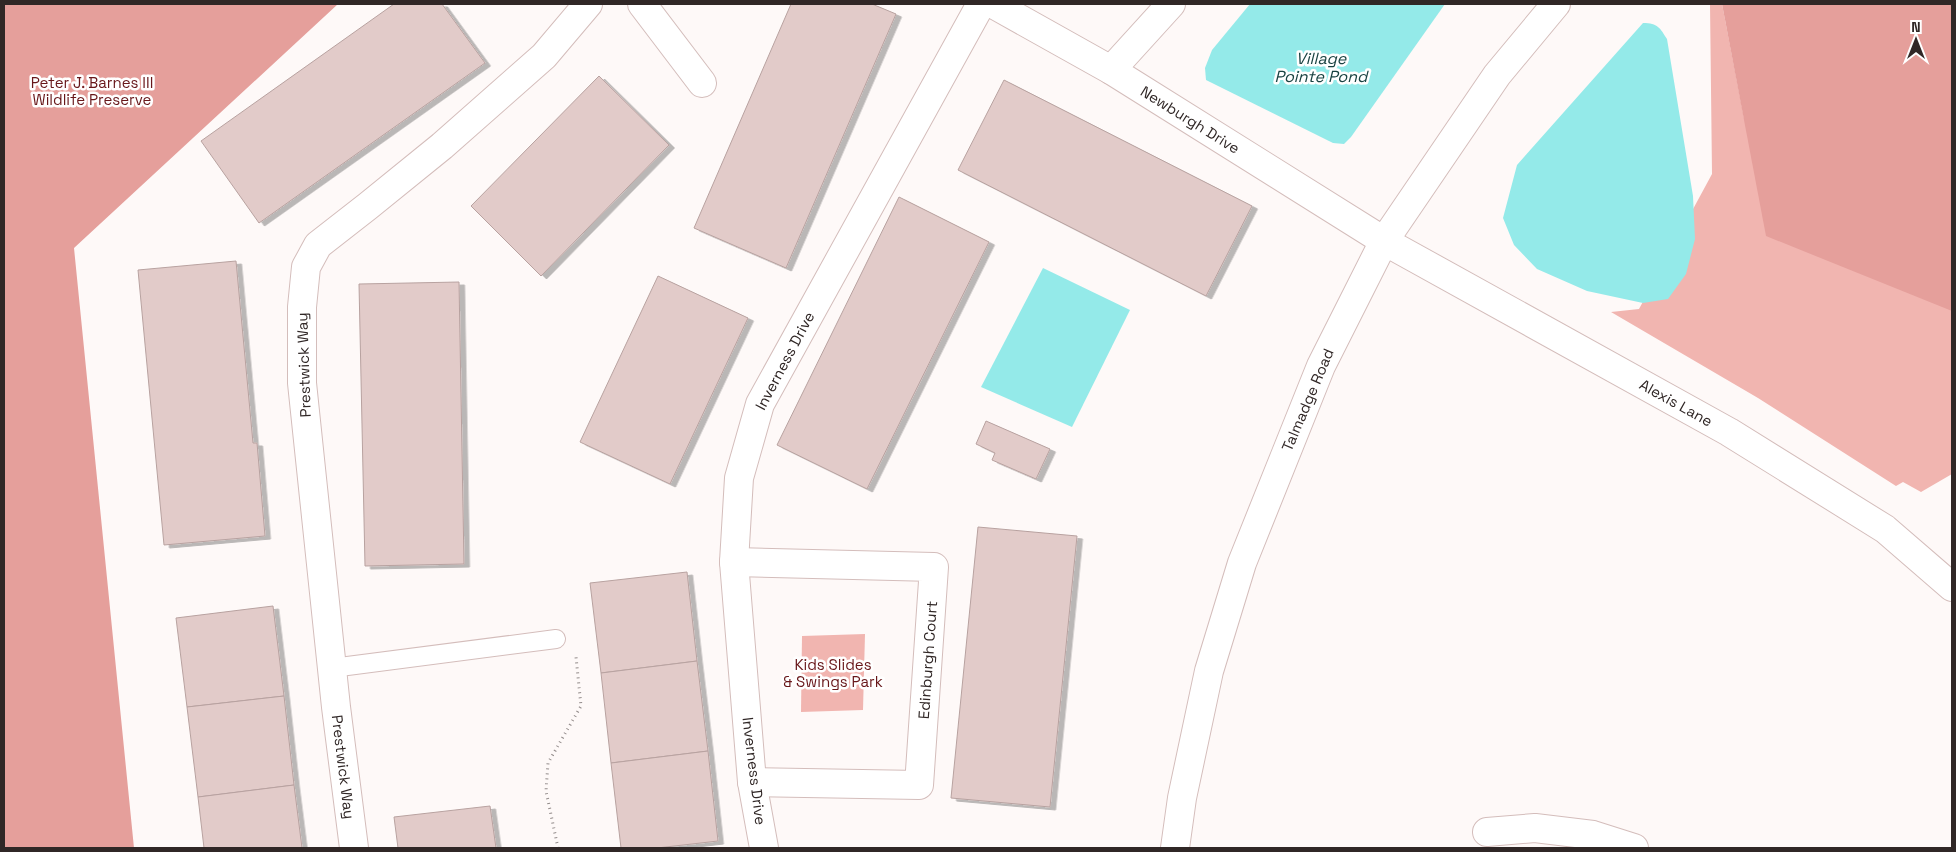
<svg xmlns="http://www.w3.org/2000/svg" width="1956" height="852" viewBox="0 0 1956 852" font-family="'Space Grotesk',sans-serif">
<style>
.green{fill:#f1b5b0}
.forest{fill:#e59f9b}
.water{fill:#94eae9}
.building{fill:#e2cbc9;stroke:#b8a2a0;filter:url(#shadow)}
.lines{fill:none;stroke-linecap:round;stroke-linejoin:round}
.lane-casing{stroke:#d4bdbb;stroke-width:20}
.street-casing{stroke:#d4bdbb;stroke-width:30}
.secondary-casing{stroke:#d4bdbb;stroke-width:30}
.path{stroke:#938c8b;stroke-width:3;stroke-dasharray:1 4;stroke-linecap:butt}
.lane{stroke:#fff;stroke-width:18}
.street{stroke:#fff;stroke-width:28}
.secondary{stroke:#fff;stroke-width:28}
.labels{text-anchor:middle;stroke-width:5;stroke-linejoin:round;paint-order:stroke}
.park-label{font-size:15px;fill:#68171a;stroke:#fff}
.street-label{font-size:15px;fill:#302726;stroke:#fff}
.water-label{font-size:16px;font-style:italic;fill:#194241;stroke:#fff}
</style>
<defs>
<filter id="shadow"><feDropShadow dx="5.5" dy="3" stdDeviation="0" flood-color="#0004"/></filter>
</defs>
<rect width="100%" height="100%" fill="#fef9f8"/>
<g class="green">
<path d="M1710,4H1722L1744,118L1952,4V474L1921,492L1903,482L1896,486L1758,398L1611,312L1639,309L1712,174Z"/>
<path d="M865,634L863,710L801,712L802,636Z"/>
</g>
<g class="forest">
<path d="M4,4H338L74,248L134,848H4Z"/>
<path d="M1722,4H1952V311L1766,236Z"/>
</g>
<g class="water">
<path d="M1250,4H1445L1351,137L1344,144L1333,143L1206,80L1205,68L1212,50Z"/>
<path d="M1643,23C1658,23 1660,28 1667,39L1693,196L1695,239L1686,274L1668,299L1643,303L1587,291L1537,269L1514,245L1503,218L1517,165Z"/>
<path d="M1043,268L1130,310L1072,427L981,387Z"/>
</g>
<g class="building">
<path d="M394,4H442L485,63L259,223L201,141Z"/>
<path d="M791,4H872L896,14L786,268L694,228Z"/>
<path d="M599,76L669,145L541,276L471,206Z"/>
<path d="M1004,80L1252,206L1206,296L958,170Z"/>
<path d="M899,197L989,242L867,489L777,445Z"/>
<path d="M236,261L253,443H257L265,536L164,545L138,270Z"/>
<path d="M658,276L748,318L670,484L580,442Z"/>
<path d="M459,282L464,564L365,566L359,284Z"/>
<path d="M986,421L1050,449L1036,479L992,460L995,453L976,444Z"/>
<path d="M978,527L1077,536L1050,807L951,798Z"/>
<path d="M687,572L697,661L601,673L590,583Z"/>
<path d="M273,606L284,696L187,707L176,618Z"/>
<path d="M697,661L708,751L611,763L601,673Z"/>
<path d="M284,696L294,785L198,797L187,707Z"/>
<path d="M708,751L718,841L657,848H621L611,763Z"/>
<path d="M294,785L302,848H204L198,797Z"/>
<path d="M490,806L496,848H398L394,817Z"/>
</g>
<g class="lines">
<g class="lane-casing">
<path id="lane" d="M332,668L556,639"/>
</g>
<g class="street-casing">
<g id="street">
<path d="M642,4L702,83"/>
<path d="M993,4L1111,70L1384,241L1729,432L1885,529L1952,587"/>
<path d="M1111,70L1171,4"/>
<path d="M734,562L934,567L919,785L752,782"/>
<path d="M1487,832L1535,828L1593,835L1634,848"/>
<path d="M354,848L336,707L302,383V307L306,267L318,245L368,206L442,146L544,56L588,4"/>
<path d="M764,848L752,782L734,562L739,478L760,404L981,4"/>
</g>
</g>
<g class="secondary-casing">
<path id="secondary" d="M1175,848L1182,798L1209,671L1242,563L1321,366L1384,241L1497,75L1556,4"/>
</g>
<path class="path" d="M558,848L546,791L548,763L581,706L576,657"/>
<use href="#lane" class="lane"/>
<use href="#street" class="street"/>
<use href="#secondary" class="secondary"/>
</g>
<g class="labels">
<g class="park-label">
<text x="92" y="88">Peter J. Barnes III<tspan x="92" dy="17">Wildlife Preserve</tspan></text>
<text x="833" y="670">Kids Slides<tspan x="833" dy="17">&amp; Swings Park</tspan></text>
</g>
<g class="street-label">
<text transform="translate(1190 120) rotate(32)" y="5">Newburgh Drive</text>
<text transform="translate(785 361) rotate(-62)" y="5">Inverness Drive</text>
<text transform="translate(304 365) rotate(-92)" y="5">Prestwick Way</text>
<text transform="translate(1308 400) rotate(-67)" y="5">Talmadge Road</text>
<text transform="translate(1676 403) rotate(29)" y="5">Alexis Lane</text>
<text transform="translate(928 660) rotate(-86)" y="5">Edinburgh Court</text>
<text transform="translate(343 767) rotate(83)" y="5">Prestwick Way</text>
<text transform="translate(754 771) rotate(83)" y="5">Inverness Drive</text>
</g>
<g class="water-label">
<text x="1321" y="64">Village<tspan x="1321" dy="18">Pointe Pond</tspan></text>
</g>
</g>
<rect width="1956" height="852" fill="none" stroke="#302726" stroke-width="10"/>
<g transform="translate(1916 40)" stroke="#ffffff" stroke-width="4" paint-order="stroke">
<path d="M0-4L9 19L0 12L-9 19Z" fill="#302726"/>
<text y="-8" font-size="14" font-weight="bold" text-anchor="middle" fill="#302726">N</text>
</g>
</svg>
